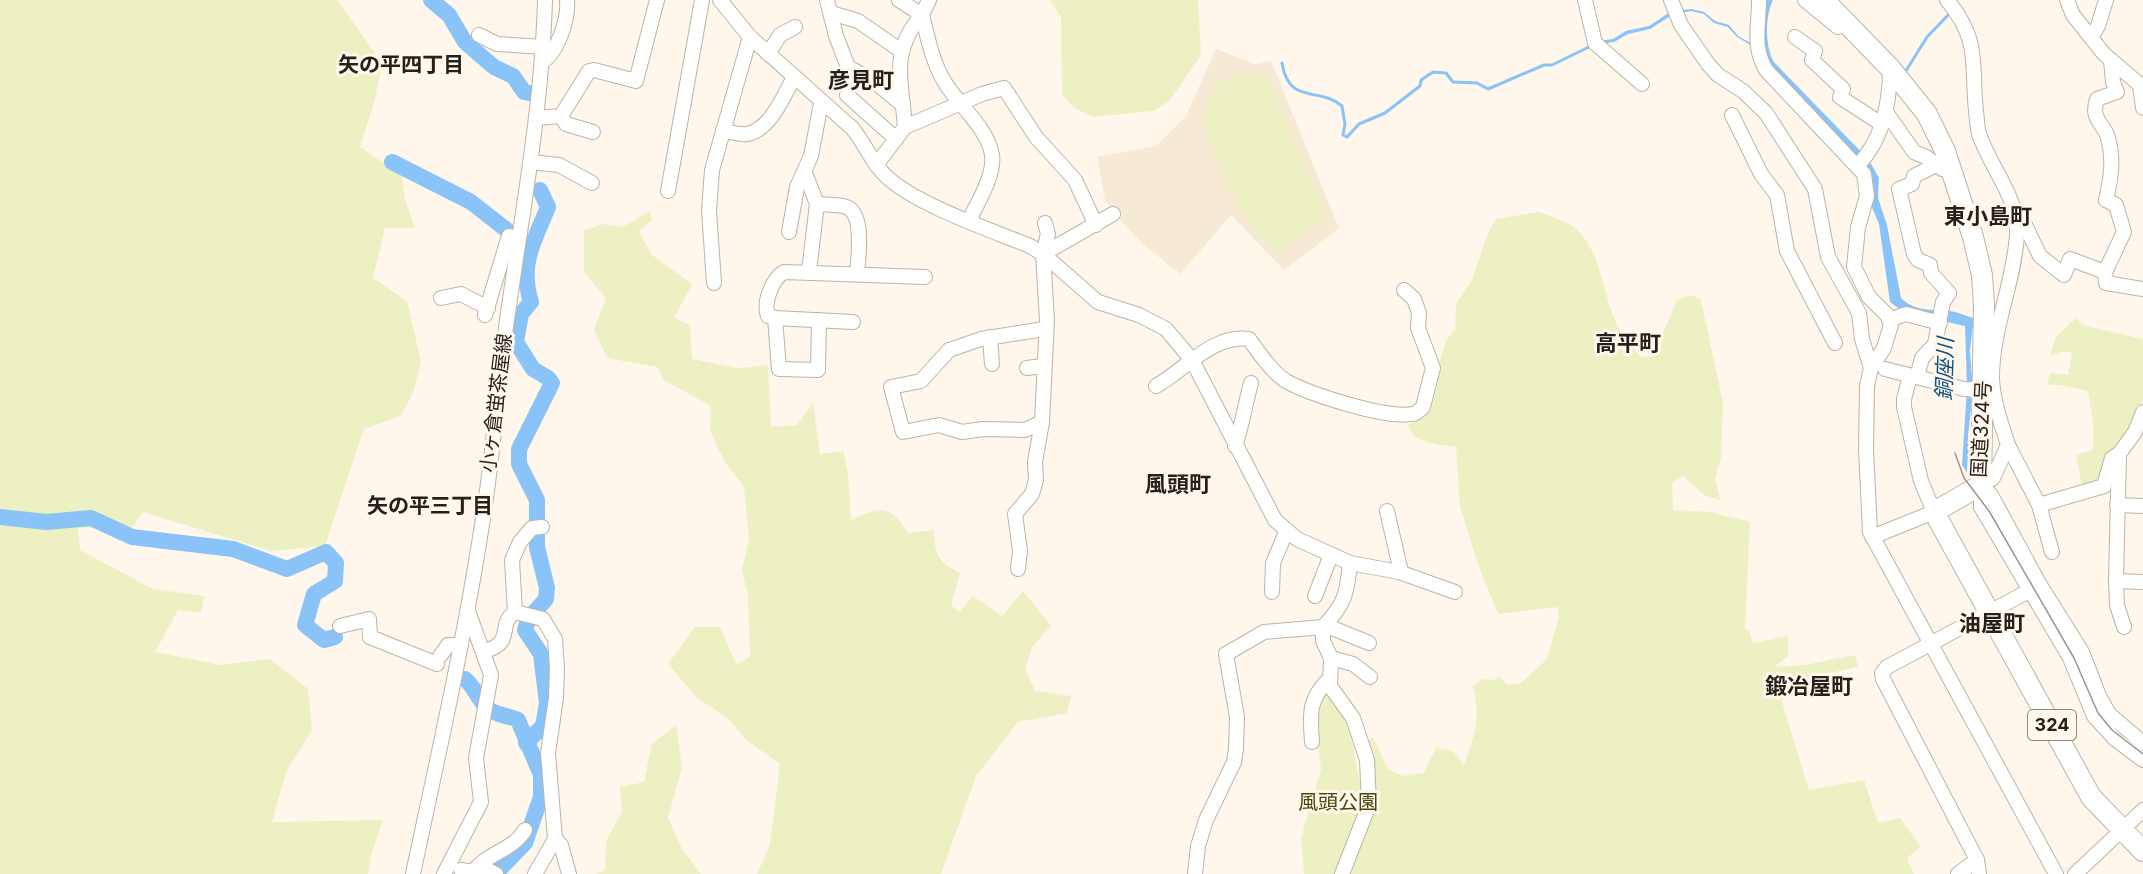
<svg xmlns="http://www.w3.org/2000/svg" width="2143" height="874" viewBox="0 0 2143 874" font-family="Inter,'Noto Sans JP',sans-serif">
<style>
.built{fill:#f7ead5}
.green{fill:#ecf0c3}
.water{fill:#89c3f8}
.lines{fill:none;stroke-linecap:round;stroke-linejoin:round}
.stream{stroke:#89c3f8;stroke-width:3}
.river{stroke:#89c3f8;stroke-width:16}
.minor-casing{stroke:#bcb4a6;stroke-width:16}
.highway-casing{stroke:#bcb4a6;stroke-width:22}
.minor{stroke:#fff;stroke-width:14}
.highway{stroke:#fff;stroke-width:20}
.tram{stroke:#9c968e;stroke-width:1.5}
.labels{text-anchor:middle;stroke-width:6;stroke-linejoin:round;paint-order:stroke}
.shield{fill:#fff7ec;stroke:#66615a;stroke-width:1.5}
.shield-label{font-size:18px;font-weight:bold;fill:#24211b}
.street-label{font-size:20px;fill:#24211b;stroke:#fff7ec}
.park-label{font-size:20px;fill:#46480f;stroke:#fff7ec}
.neighbourhood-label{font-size:21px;font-weight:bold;fill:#24211b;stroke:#fff7ec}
.water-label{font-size:21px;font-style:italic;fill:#105181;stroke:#fff7ec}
.quarter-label{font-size:22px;font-weight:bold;fill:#24211b;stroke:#fff7ec}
</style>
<rect width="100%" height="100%" fill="#fff7ec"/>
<path class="built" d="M1216,49L1254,64L1271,61L1339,228L1284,270L1231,215L1180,274L1145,246L1115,215L1105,200L1097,157L1156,146L1186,116Z"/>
<g class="green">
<path d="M0,0H337L382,63L374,103L360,147L402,176L405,200L415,228H385L373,278L407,301L421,362L413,393L401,416L364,429L325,546L271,551L143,512L131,528H78L80,550L153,589L204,596L201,613L178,610L155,652L220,665L270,659L308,689L312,730L286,772L272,822L383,820L371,856L368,874H0Z"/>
<path d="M1050,0H1198L1201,55L1169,101L1153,111L1093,117L1074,108L1062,94L1061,17Z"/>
<path d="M1240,73L1265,74L1327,217L1277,253L1240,211L1201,121L1215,85Z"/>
<path d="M650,211L652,220L639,232L652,255L692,284L674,318L690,325L692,359L738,368L768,365L771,427L797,425L813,403L820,454L843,451L848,473L851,521C878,507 890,503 908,533L934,530C935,557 937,560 960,573L951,605L959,612L973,596L1002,616L1023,591L1051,626L1032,647L1025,668L1035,691L1071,696L1067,713L1018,722L976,776L941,874H757L770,845L780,764L744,738L729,719L696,697L668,664L695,627H720L736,664L750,657L748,596L742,570L749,539L744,487L724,461L710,430L711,406L664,380L657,367L607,358L594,330L606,298L584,272V230L603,224L623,227Z"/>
<path d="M1538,212C1551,216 1564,220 1576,229C1598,248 1602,284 1611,310C1617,328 1627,343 1641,357L1654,355L1677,300L1692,295L1701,300L1723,403L1721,458L1715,478L1720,500L1705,496L1683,476L1672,482L1673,510L1709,512L1750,522L1745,629L1749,630L1753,643L1788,636V656L1774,667L1805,665L1855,655L1858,667L1811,677L1800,688L1786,693L1782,702L1809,790L1864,780L1878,823L1900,818L1921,847L1907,858L1914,874H1346L1375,811V782L1367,741L1373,737L1388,769L1403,776L1424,773L1436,748L1453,751L1464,765C1475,733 1481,719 1473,686L1482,679L1493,680L1500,677L1507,684H1520L1547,659L1559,617L1557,607L1498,614L1477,562L1460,506L1456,447C1440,444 1413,444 1408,425L1425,417L1431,408L1438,384L1439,364L1446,341L1455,329L1456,304L1472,280L1488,233L1496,219Z"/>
<path d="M2075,318L2085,326L2143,339V399L2132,430L2103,484L2083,490L2076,455L2093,450V422L2088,391L2060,385H2047L2050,373L2068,375L2072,353L2063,351L2050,356L2055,339Z"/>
<path d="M1325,688L1348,721L1364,804L1337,874H1304L1301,838L1321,769L1314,712Z"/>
<path d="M676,725L682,767L668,818L682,849L701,874H596L605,870L606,841L622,812L620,787L644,782L652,744Z"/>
</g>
<path class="water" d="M1762,0H1773C1765,17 1765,44 1773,61L1869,160L1879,178L1878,198L1887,225L1901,298C1915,312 1932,309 1950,311C1958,312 1966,316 1974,318L1970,350L1973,392L1968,435L1970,477L1962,465L1967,388L1965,326L1903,312L1890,302L1879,224L1868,198V183L1754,47L1737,37L1728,27L1714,23L1704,14L1691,11L1672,15L1650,29L1628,34L1614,42L1600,44L1598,41L1613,39L1626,31L1649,26L1670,12L1691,9L1704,12L1715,21L1729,25L1738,36L1754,45Z"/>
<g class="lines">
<g class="stream">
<path d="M1282,63C1289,106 1319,86 1342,106L1345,124L1343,135L1347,137L1359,124L1385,113L1420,86L1421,80L1433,72L1446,73L1453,82L1477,83L1488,89L1544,65H1552L1591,46"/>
<path d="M1904,74L1927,37L1950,13"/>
</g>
<g class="river">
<path d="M431,0L449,15L465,42L494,67L513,76L524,92L529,93"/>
<path d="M392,162L471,202L508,231"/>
<path d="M0,517L46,522L91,518L132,537L233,549L287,569L326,552L336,563L335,581L314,594L305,625L324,640L335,637"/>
<path d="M465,679C476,688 478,702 490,710C497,715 510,716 518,720L541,775V797L525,843L495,874"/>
<path d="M526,743L543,726L547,703L541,654L525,630L529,618L546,599L547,588L537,547V500L519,464V449L552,383L548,378L533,369L516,342L521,314L531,302C519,264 534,242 548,207L540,190"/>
</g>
<g class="minor-casing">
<g id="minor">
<path d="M720,0L750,37L852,128C865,143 872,164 887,177C917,205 991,230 1030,246L1043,254L1098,302L1139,315L1166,329L1192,360L1275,520L1297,539L1350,563C1347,594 1345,604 1323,627"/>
<path d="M827,0L836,36L848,67L876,83L903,105"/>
<path d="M929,0L922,15C928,38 932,61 944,81C957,104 988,128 992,155C995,176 977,203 969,221"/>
<path d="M1585,0L1595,43L1642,84"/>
<path d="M1671,0L1681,25L1708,64L1718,75L1743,91L1766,113L1815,189L1828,257L1859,313L1862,339L1871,368"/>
<path d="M1759,0C1759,26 1752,46 1766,70L1864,174L1867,196L1858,227L1854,267L1869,297L1888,316L1891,325L1884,348L1871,368L1867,386L1866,449L1870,532L2056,874"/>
<path d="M1805,0L1838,27"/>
<path d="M1947,0C1981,41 1971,64 1976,111C1977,118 1977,127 1979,134C1990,167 2019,198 2017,235C2014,283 1992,329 1992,378C1993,401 2001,423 2008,445L1993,478L1981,485V507L2070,658L2094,716L2115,739L2143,760"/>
<path d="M2067,0L2073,15L2104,54L2140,85L2143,108"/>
<path d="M831,13L858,21L900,50"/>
<path d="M479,35L497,44L544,47"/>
<path d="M2092,36L2098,26L2106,0"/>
<path d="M1795,37L1815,51L1812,60L1843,89L1840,97L1880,123"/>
<path d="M768,54L780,35L795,27"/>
<path d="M2111,60L2113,82L2117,92L2097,99C2090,120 2104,123 2108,138C2114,159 2111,179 2106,200L2116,205L2124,232L2105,272L2106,283L2143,289"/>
<path d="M542,62C558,52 569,18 567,0"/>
<path d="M848,67L851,78L847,95L896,139"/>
<path d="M1886,112L1914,152L1926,157L1942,169"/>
<path d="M1732,115L1761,174L1777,195L1787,251L1835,343"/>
<path d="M561,116L566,124L593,132"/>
<path d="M537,118L561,116L589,71L594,70L636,81L657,0"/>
<path d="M905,127L982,94L1004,88L1036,137L1075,180L1096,225"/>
<path d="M723,130C730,132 739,135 747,134C770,130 784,96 794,77"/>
<path d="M531,162L559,165L592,183"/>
<path d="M876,165L905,127C902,83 889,52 922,15L899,0"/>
<path d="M1857,166C1882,141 1890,103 1890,68"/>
<path d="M805,173L817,204L809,271"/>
<path d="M668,191L702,0"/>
<path d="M817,204C826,205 844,204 850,209C864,220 858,259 857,274"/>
<path d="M2024,223L2040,256L2064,275L2070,259L2105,272"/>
<path d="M789,232L797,187L811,156L821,103"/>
<path d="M1043,254L1113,214"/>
<path d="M714,283L709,210L712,170L750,37"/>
<path d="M441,298L461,294L488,308"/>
<path d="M485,315L509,236L518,240"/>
<path d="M775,318L779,369L818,370L819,320"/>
<path d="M1889,320L1906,314L1940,323"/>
<path d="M853,322L775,318L768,316C763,303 772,279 784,272L925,277"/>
<path d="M990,337L992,364"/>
<path d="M1027,368L1043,366"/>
<path d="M1885,369L1964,389L1984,390"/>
<path d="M1917,377L1922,358L1935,344L1943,302L1949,293L1931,273L1930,265L1918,260L1914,254L1899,189L1912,184L1914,176L1936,165"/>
<path d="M1156,386C1185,370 1212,334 1249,339C1259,353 1272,372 1286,381C1309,394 1386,419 1412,414C1416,414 1420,410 1423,407L1433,368L1418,328L1419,313L1414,299L1404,290"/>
<path d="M1042,422L1025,430L983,429L962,432L939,425L903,432L891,387L921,381L949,350L981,339L1044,329"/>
<path d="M2008,445L2039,505L2052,552"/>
<path d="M1235,446C1238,442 1248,393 1251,383"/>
<path d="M1981,485L1991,495L2040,585L2082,652L2099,696L2109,714L2143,743"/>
<path d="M2039,505L2104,486L2112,458L2119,454"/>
<path d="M2117,505L2143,506"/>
<path d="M1387,511L1401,572"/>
<path d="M1872,537L1934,512L1921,481L1904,407V399L1910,376"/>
<path d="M1350,563L1399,572L1455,592"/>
<path d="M1018,569L1020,551L1015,514L1032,494L1036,480L1035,462L1042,422L1047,320L1043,254L1048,234L1045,223"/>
<path d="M2116,581L2143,582"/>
<path d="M1272,592L1273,563L1287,530"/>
<path d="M1315,596L1331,555"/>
<path d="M515,612L512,560L520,542L532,528L542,527"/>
<path d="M1325,625L1369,643"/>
<path d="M340,626L369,619L370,637L437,664"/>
<path d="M2124,627L2117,605L2116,581L2119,454L2135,432L2143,412"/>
<path d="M484,651C516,643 496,625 515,612L543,619L555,639L557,668L556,698L548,753L555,839L535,874"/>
<path d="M440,656L448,645H461"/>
<path d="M1331,658L1353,664L1370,677"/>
<path d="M1312,742C1310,714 1308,700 1329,679"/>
<path d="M555,839L561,845L569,874"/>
<path d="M461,870L473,872L484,868L496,874"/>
<path d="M473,872C486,853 514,850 525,830"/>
<path d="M413,874C437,760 463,646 481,531C493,461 497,390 507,320C522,213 542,108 545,0"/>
<path d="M444,874L481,802L476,758L491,675L468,611"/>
<path d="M1195,874L1198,846L1206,820L1234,762L1236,749L1237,717L1226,654L1264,632L1323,627V641L1331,658L1330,686L1353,718L1367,760L1369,805L1342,874"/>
<path d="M1958,874L1977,860"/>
<path d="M1979,874L1977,860L1883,679L1882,673L1887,667L2040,585"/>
<path d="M2075,874L2143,810"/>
</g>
</g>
<g class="highway-casing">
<path id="highway" d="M1824,0L1890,68L1927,114L1945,151L1973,237L1982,275L1984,306L1981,485L1934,512L2091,797L2143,851"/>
</g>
<use href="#minor" class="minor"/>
<use href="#highway" class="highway"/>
<path class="tram" d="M1955,453L1964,478L1989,511L2074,658L2098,713L2112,730L2143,754"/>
</g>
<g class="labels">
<rect class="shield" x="2028" y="710" width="48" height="30" rx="4.5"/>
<g class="shield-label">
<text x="2052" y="731">324</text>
</g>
<g class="street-label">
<text transform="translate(496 403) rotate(-83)" y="7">小ヶ倉蛍茶屋線</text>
<text transform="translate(1981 429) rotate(-87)" y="7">国道324号</text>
</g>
<g class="park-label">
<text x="1338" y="809">風頭公園</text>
</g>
<g class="neighbourhood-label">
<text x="401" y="72">矢の平四丁目</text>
<text x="430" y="513">矢の平三丁目</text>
</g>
<g class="water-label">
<text transform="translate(1945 369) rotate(-88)" y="7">銅座川</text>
</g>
<g class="quarter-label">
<text x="861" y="88">彦見町</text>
<text x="1988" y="224">東小島町</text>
<text x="1628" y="351">高平町</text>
<text x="1178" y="492">風頭町</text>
<text x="1992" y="631">油屋町</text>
<text x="1809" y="694">鍛冶屋町</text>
</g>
</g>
</svg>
